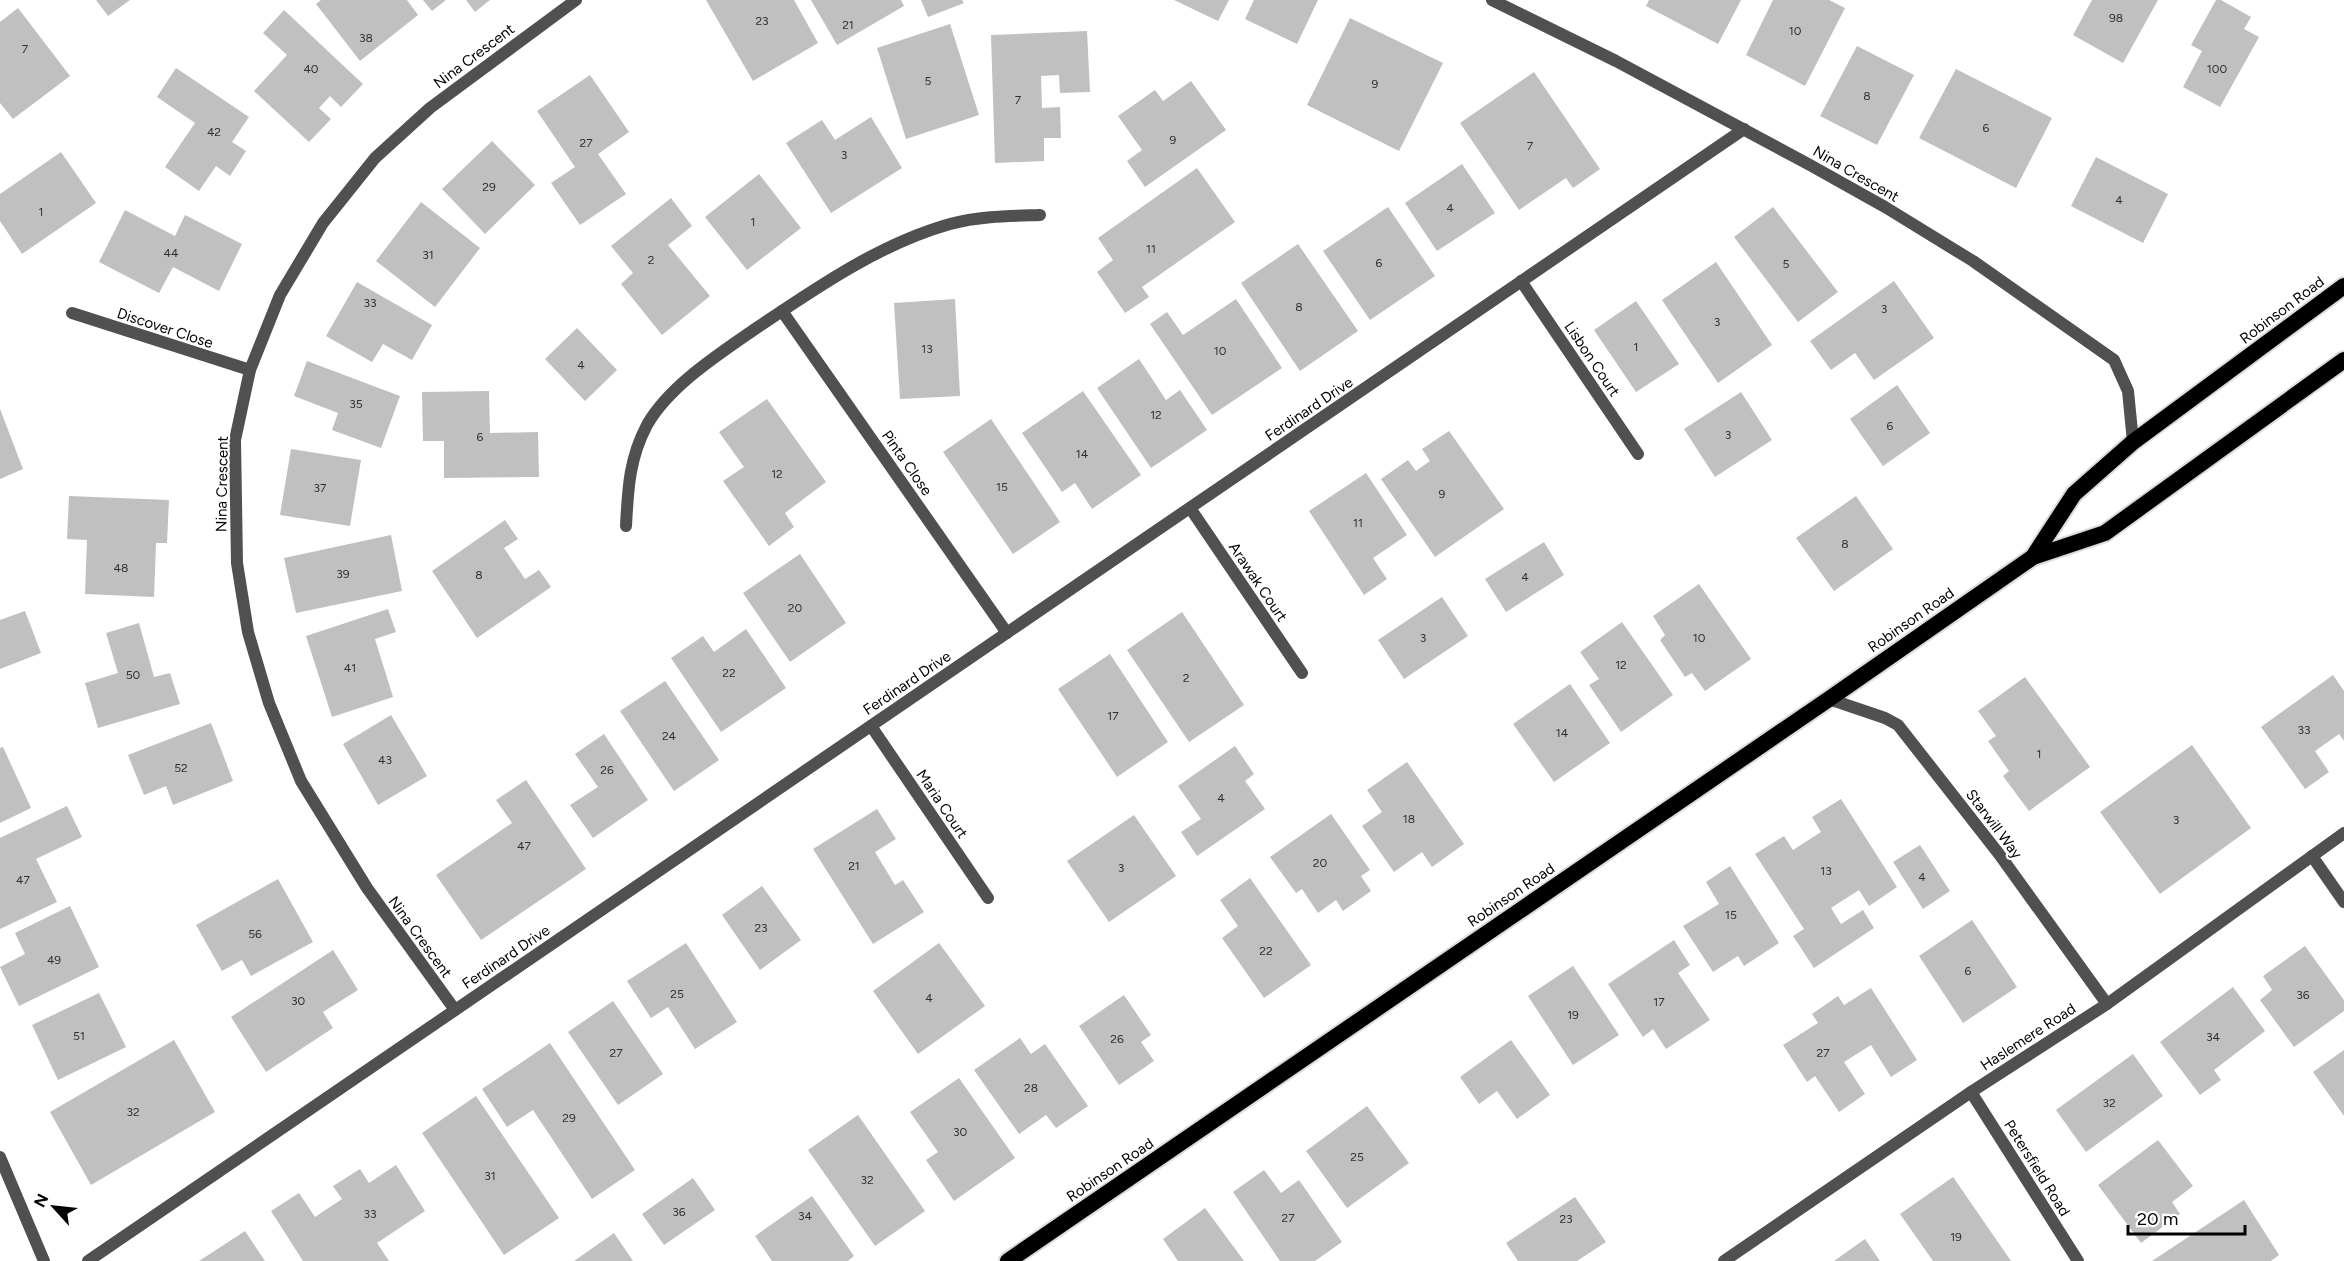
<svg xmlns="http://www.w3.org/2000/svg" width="2344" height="1261" viewBox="0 0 2344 1261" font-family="Figtree,sans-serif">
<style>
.building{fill:#c0c0c0}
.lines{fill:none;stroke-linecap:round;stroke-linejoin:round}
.trunk-casing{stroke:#dbdbdb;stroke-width:20}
.minor{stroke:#505050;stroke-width:12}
.trunk{stroke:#000;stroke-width:16}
.labels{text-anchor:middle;stroke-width:4.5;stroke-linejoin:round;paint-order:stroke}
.number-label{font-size:12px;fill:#303030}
.street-label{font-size:15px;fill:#000;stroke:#fff}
</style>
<rect width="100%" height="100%" fill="#fff"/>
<g class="building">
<path d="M96,0H130L108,16Z"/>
<path d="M321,0H407L418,15L360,61L316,4Z"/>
<path d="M423,0H446L432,11Z"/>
<path d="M466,0H490L475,12Z"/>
<path d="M706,0H794L818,43L753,81Z"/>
<path d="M811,0H901L904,6L837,45Z"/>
<path d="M921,0H962L964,3L928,17Z"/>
<path d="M1174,0H1229L1218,21Z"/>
<path d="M1254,0H1318L1297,44L1245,19Z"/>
<path d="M1649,0H1741L1718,44L1646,6Z"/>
<path d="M1773,0H1829L1845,8L1805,86L1746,55Z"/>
<path d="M2092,0H2158L2123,63L2073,35Z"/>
<path d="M2216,0H2221L2251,17L2244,29L2259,37L2220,107L2183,87L2202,51L2191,45Z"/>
<path d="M18,8L70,76L13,119L0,103V22Z"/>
<path d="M284,10L363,84L341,107L330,96L319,108L331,119L309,142L254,91L287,55L263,33Z"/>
<path d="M1350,18L1443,63L1399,151L1307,105Z"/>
<path d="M950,24L979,115L906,139L877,48Z"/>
<path d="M1087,31L1090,92L1060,93L1059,75L1041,76L1042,108L1060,107L1061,138H1044V161L995,163L991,35Z"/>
<path d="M1857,46L1914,75L1877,145L1820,116Z"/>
<path d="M176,68L249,117L232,142L246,151L230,176L216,166L199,191L165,167L195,123L157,97Z"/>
<path d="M1956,69L2052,118L2016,188L1919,138Z"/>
<path d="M1534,72L1600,169L1573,188L1566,178L1519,210L1460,123Z"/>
<path d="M590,75L629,132L598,154L626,194L580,225L551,183L575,167L537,111Z"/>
<path d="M1191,81L1226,130L1145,187L1127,161L1142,150L1118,116L1155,90L1163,101Z"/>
<path d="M871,117L902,168L831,213L786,143L822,120L835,140Z"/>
<path d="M492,141L535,185L485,234L442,189Z"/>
<path d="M61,152L96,203L22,254L0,221V194Z"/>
<path d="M2096,157L2168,194L2143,243L2071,206Z"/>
<path d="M1462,164L1495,213L1437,251L1405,203Z"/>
<path d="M1197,168L1235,222L1142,287L1149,297L1125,313L1097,272L1113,260L1098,238Z"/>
<path d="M759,174L801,228L747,270L705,217Z"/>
<path d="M671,198L692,226L668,245L710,296L662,335L621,284L633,273L611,246Z"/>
<path d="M421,202L480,248L435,307L376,261Z"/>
<path d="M1388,207L1435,276L1370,320L1323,251Z"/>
<path d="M1773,207L1838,292L1798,322L1734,237Z"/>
<path d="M125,210L175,236L185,215L242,244L219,291L173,267L159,293L99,262Z"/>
<path d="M1298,244L1358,331L1300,371L1241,283Z"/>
<path d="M1716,262L1772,345L1718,383L1662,300Z"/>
<path d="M1894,281L1934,338L1874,380L1855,353L1831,370L1810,341Z"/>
<path d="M357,282L432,325L412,360L383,344L372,362L326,336Z"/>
<path d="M955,299L960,396L900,399L894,303Z"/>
<path d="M1236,299L1282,368L1212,415L1150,324L1167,312L1183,335Z"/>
<path d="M1636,301L1679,364L1636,392L1594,330Z"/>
<path d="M577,328L617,370L585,401L545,359Z"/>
<path d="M1139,359L1166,400L1180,390L1207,430L1151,468L1097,388Z"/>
<path d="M307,361L400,396L381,448L332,430L338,413L294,396Z"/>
<path d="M1897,385L1930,433L1883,466L1850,419Z"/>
<path d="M489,391L490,433L538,432L539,477L444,478V441H423L422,392Z"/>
<path d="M1083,391L1141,475L1092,509L1075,483L1062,492L1022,433Z"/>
<path d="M1741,392L1772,440L1715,477L1684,429Z"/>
<path d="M767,399L826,482L785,513L794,527L769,546L723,481L744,467L719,432Z"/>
<path d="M0,409L23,469L0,479Z"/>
<path d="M991,419L1060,522L1013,554L943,452Z"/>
<path d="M1449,431L1504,509L1435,557L1381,479L1408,460L1416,471L1430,461L1422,449Z"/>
<path d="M291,449L361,460L350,526L280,515Z"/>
<path d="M1366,473L1407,535L1373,558L1387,579L1364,595L1309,511Z"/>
<path d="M69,496L169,500L167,543H156L154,597L85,594L87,540L67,539Z"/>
<path d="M1856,496L1893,549L1834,591L1796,538Z"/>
<path d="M505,520L518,539L504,548L525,579L539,570L551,587L477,638L432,571Z"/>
<path d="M391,535L402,591L296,613L284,558Z"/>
<path d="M1544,542L1564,575L1506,612L1485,579Z"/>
<path d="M800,554L846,623L790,662L743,593Z"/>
<path d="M1699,584L1751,659L1705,691L1692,673L1685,677L1660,640L1665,635L1653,616Z"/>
<path d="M1442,597L1468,636L1404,679L1378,640Z"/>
<path d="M388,609L396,632L375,639L393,697L332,717L306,636Z"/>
<path d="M25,611L41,653L0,669V620Z"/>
<path d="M1182,612L1244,705L1189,742L1127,650Z"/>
<path d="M1622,622L1673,695L1621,732L1589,685L1599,679L1580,652Z"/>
<path d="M139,623L154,677L170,673L180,704L98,728L85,683L118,673L106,633Z"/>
<path d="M746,629L786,688L721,732L671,658L703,636L714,652Z"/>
<path d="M1110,654L1168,742L1117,777L1058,689Z"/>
<path d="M2333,675L2344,691V741L2339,734L2315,751L2329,772L2305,789L2261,727Z"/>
<path d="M2025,677L2090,767L2029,811L2003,776L2009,771L1988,741L1996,736L1978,711Z"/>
<path d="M665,681L719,760L674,791L620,711Z"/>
<path d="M1570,684L1610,743L1554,782L1513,724Z"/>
<path d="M391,715L427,776L378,805L343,744Z"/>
<path d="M211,723L233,781L173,805L166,786L144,795L128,755Z"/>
<path d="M604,734L648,800L593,838L570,805L598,787L575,754Z"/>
<path d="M2192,745L2251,828L2160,894L2100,812Z"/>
<path d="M1235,746L1254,774L1245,781L1265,809L1197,856L1181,832L1201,819L1178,786Z"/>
<path d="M3,747L31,808L0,823V748Z"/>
<path d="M1407,762L1464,844L1432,867L1422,852L1394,872L1362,826L1382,812L1367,790Z"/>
<path d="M526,780L586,869L481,940L436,875L512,823L496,800Z"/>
<path d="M1841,799L1897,887L1869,906L1859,890L1831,908L1841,924L1863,910L1874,928L1814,968L1793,936L1804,929L1755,854L1784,836L1793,850L1821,832L1812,817Z"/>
<path d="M67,806L82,837L36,859L57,902L0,929V838Z"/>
<path d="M877,809L896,839L875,852L895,885L903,880L924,912L873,944L813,849Z"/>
<path d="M1331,814L1370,870L1361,876L1371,891L1343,911L1336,900L1318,913L1302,889L1296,893L1270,857Z"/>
<path d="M1134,815L1176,876L1109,922L1067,861Z"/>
<path d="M1920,845L1950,891L1923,909L1893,862Z"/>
<path d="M1730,866L1779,943L1744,966L1738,956L1713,972L1683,926L1719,904L1706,882Z"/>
<path d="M1250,878L1311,965L1264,998L1222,938L1238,926L1220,900Z"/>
<path d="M278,879L313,942L251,976L242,960L222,971L196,925Z"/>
<path d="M762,886L801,940L760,970L722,915Z"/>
<path d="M70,906L99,967L19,1006L0,967L25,954L15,933Z"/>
<path d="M1972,920L2017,987L1963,1023L1919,956Z"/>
<path d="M1674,940L1690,965L1678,973L1710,1020L1666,1049L1653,1029L1643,1037L1608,984Z"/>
<path d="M686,943L737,1022L695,1049L668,1007L651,1018L627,981Z"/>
<path d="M939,943L985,1006L918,1054L873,991Z"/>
<path d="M2305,946L2344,1000V1011L2294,1047L2260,1000L2272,990L2263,976Z"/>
<path d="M333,950L358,990L323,1012L333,1028L266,1072L231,1017Z"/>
<path d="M1573,966L1619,1035L1573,1065L1528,996Z"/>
<path d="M2233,987L2265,1031L2214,1070L2221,1080L2200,1095L2160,1042Z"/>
<path d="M1871,988L1917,1060L1891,1077L1871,1045L1844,1062L1865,1094L1839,1112L1815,1076L1807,1082L1783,1045L1818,1023L1812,1014L1838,996L1844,1005Z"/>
<path d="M99,993L126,1047L58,1080L32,1025Z"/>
<path d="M1124,995L1151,1035L1141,1042L1154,1061L1119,1085L1079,1026Z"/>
<path d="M613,1001L663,1074L618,1105L568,1032Z"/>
<path d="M1020,1038L1031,1054L1045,1044L1088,1106L1056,1128L1046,1115L1019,1134L974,1070Z"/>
<path d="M174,1040L215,1112L91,1185L50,1112Z"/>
<path d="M1511,1040L1550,1095L1517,1119L1497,1091L1479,1104L1460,1077Z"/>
<path d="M550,1043L635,1170L592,1199L533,1110L507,1127L482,1089Z"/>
<path d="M2344,1050V1116L2313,1072Z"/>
<path d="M2133,1054L2163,1096L2086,1152L2056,1110Z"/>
<path d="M959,1078L1015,1158L954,1201L926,1160L938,1152L910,1112Z"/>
<path d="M476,1096L559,1218L504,1255L422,1133Z"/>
<path d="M1367,1106L1409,1163L1347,1208L1306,1151Z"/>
<path d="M858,1115L925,1211L875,1246L808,1150Z"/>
<path d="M2158,1140L2193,1186L2172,1202L2180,1214L2141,1243L2098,1185Z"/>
<path d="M396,1165L425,1211L377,1243L389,1261H303L271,1211L299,1193L315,1217L342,1199L333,1186L360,1169L369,1183Z"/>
<path d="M1264,1170L1281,1193L1299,1180L1342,1242L1315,1261H1280L1233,1192Z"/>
<path d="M1953,1177L2011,1261H1933L1900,1214Z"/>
<path d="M693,1178L715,1210L664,1245L642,1214Z"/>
<path d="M812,1196L854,1256L848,1261H772L755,1236Z"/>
<path d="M1575,1197L1606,1242L1577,1261H1518L1506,1243Z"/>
<path d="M2244,1200L2279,1255L2271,1261H2152Z"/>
<path d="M1205,1208L1244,1261H1178L1163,1239Z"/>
<path d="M245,1231L265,1261H199Z"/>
<path d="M614,1233L633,1261H574Z"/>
<path d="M1865,1239L1880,1261H1834Z"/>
</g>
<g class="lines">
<g class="trunk-casing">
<g id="trunk">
<path d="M2033,557L2074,494L2133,442L2344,286"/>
<path d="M1008,1261L1829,699L2033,557L2105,533L2344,360"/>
</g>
</g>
<g class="minor">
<path d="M1492,0L1616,61L1810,165L1885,207L1973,261L2114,360L2128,391L2133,442"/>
<path d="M1521,281L1638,454"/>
<path d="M782,311L1007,633"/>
<path d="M72,313L250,370"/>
<path d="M1190,508L1302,673"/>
<path d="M626,526C628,489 629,459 647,425C669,386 719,354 755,329C816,288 879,244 950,224C980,216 1010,216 1040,215"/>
<path d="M1829,699L1885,718L1898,725L1999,854L2107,1004"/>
<path d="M871,726L988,898"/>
<path d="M2312,856L2344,902"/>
<path d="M455,1010L367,888L301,781L269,703L248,632L237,563L235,440L250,370L280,295L323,223L375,158L430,108L576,0"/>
<path d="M1971,1092L2078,1261"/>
<path d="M0,1157L44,1261"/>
<path d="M88,1261L1744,129"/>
<path d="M1724,1261L1971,1092L2107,1004L2344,833"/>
</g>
<use href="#trunk" class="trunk"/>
</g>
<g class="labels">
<g class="number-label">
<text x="2116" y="22">98</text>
<text x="762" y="25">23</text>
<text x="848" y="29">21</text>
<text x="1795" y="35">10</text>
<text x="366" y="42">38</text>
<text x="25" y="53">7</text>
<text x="311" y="73">40</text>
<text x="2217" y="73">100</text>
<text x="928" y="85">5</text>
<text x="1375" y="88">9</text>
<text x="1867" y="100">8</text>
<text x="1018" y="104">7</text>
<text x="1986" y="132">6</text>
<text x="214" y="136">42</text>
<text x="1173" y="144">9</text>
<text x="586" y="147">27</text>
<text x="1530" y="150">7</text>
<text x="844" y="159">3</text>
<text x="489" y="191">29</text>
<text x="2119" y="204">4</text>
<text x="1450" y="212">4</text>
<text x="41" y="216">1</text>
<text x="753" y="226">1</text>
<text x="1151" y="253">11</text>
<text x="171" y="257">44</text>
<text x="428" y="259">31</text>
<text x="651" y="264">2</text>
<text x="1379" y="267">6</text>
<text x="1786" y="268">5</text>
<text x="370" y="307">33</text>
<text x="1299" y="311">8</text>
<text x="1884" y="313">3</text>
<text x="1717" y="326">3</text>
<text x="1636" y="351">1</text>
<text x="927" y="353">13</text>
<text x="1220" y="355">10</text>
<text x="581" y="369">4</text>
<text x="356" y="408">35</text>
<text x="1156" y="419">12</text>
<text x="1890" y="430">6</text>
<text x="1728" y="439">3</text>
<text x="480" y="441">6</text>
<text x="1082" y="458">14</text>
<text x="777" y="478">12</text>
<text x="1002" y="491">15</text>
<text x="320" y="492">37</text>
<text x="1442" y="498">9</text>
<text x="1358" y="527">11</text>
<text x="1845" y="548">8</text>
<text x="121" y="572">48</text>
<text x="343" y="578">39</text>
<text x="479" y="579">8</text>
<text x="1525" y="581">4</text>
<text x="795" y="612">20</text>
<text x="1423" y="642">3</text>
<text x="1699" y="642">10</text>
<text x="1621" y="669">12</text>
<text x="350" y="672">41</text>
<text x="729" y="677">22</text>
<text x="133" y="679">50</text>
<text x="1186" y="682">2</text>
<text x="1113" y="720">17</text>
<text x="2304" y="734">33</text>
<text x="1562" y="737">14</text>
<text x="669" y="740">24</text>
<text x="2039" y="758">1</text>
<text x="385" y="764">43</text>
<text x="181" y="772">52</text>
<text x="607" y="774">26</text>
<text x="1221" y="802">4</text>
<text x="1409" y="823">18</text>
<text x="2176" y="824">3</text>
<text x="524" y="850">47</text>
<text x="1320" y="867">20</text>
<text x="854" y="870">21</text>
<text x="1121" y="872">3</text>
<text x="1826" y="875">13</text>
<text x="1922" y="881">4</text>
<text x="23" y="884">47</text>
<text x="1731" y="919">15</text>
<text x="761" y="932">23</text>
<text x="255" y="938">56</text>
<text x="1266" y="955">22</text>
<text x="54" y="964">49</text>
<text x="1968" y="975">6</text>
<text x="677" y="998">25</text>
<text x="2303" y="999">36</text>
<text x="929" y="1002">4</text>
<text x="298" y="1005">30</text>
<text x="1659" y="1006">17</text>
<text x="1573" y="1019">19</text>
<text x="79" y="1040">51</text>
<text x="2213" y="1041">34</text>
<text x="1117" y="1043">26</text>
<text x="616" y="1057">27</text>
<text x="1823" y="1057">27</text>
<text x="1031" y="1092">28</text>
<text x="2109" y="1107">32</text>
<text x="133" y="1116">32</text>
<text x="569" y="1122">29</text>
<text x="960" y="1136">30</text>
<text x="1357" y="1161">25</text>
<text x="490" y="1180">31</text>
<text x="867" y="1184">32</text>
<text x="679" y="1216">36</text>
<text x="370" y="1218">33</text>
<text x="805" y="1220">34</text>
<text x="1288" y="1222">27</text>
<text x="1566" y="1223">23</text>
<text x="1956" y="1241">19</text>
</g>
<g class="street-label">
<text transform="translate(474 56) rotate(-37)" y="5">Nina Crescent</text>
<text transform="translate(1856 174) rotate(30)" y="5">Nina Crescent</text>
<text transform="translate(2282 310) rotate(-37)" y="5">Robinson Road</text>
<text transform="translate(165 328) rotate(18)" y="5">Discover Close</text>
<text transform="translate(1592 359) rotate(56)" y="5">Lisbon Court</text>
<text transform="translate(1309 409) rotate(-34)" y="5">Ferdinard Drive</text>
<text transform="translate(907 463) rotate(55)" y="5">Pinta Close</text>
<text transform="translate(222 484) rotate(-89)" y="5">Nina Crescent</text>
<text transform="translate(1258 582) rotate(56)" y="5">Arawak Court</text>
<text transform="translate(1911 620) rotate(-35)" y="5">Robinson Road</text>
<text transform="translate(907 683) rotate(-34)" y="5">Ferdinard Drive</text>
<text transform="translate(942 804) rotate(56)" y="5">Maria Court</text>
<text transform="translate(1994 824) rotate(53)" y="5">Starwill Way</text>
<text transform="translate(1511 895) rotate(-34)" y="5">Robinson Road</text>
<text transform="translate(420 937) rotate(54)" y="5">Nina Crescent</text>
<text transform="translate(506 957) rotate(-34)" y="5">Ferdinard Drive</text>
<text transform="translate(2028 1037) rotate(-33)" y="5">Haslemere Road</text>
<text transform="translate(2037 1168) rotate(58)" y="5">Petersfield Road</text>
<text transform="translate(1110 1170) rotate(-34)" y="5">Robinson Road</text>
</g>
</g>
<g transform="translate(54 1207) rotate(297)" stroke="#ffffff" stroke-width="4.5" paint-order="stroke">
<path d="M0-4.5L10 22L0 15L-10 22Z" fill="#000000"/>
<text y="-9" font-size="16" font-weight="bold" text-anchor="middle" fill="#000000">N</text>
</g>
<path d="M2128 1225v9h117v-9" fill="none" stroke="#000000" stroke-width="3"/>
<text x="2137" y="1225" font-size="18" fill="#000000" stroke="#ffffff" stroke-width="4.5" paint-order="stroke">20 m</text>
</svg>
